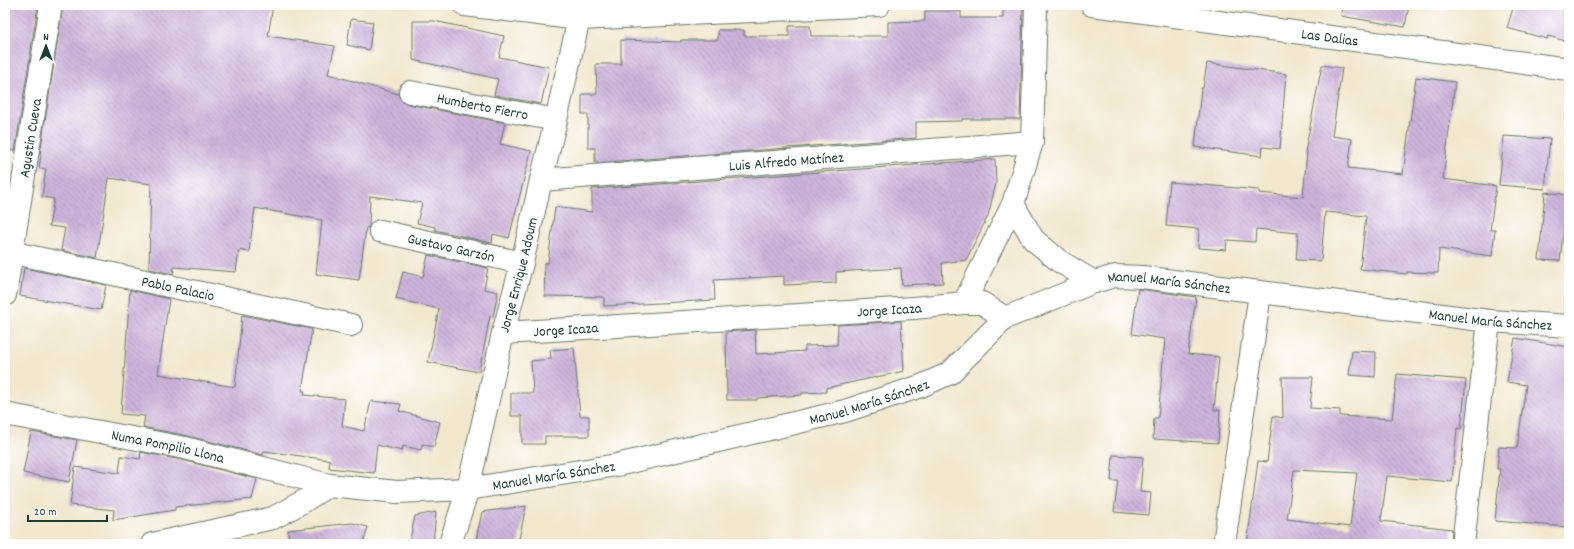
<svg xmlns="http://www.w3.org/2000/svg" width="1574" height="549" viewBox="0 0 1574 549" font-family="Dekko,sans-serif">
<style>
.building{fill:url(#building-back-hatch);fill-rule:evenodd}
.lines{fill:none;stroke-linecap:round;stroke-linejoin:round}
.street-casing{stroke:#68786a;stroke-width:24}
.street{stroke:#fff;stroke-width:22}
.labels{text-anchor:middle;stroke-width:3;stroke-linejoin:round;paint-order:stroke}
.street-label{font-size:15px;fill:#1f3d34;stroke:#fff}
</style>
<defs>
<pattern id="building-back-hatch" width="6" height="6" patternUnits="userSpaceOnUse"><rect width="6" height="6" fill="#cdb3db"/><path d="M-1 5l2 2M0 0l6 6M5-1l2 2" fill="none" stroke="#a693b2"/></pattern>
</defs>
<rect width="100%" height="100%" fill="#fff"/>
<filter id="ink" filterUnits="userSpaceOnUse"><feTurbulence type="fractalNoise" baseFrequency=".025" numOctaves="2"/><feDisplacementMap in="SourceGraphic" scale="8" xChannelSelector="R" yChannelSelector="G"/><feConvolveMatrix kernelMatrix="1 2 1 2 8 2 1 2 1" color-interpolation-filters="sRGB"/></filter>
<filter id="wash" filterUnits="userSpaceOnUse"><feTurbulence type="fractalNoise" baseFrequency=".012" numOctaves="4" result="noise"/><feDisplacementMap in="SourceGraphic" scale="16" xChannelSelector="R" yChannelSelector="G"/><feGaussianBlur stdDeviation="0.9" result="paint"/><feColorMatrix in="noise" values="0 0 0 0 0 0 0 0 0 0 0 0 0 0 0 0 0 1.4 0 .05"/><feComposite in="paint" operator="in"/></filter>
<g filter="url(#wash)">
<rect width="100%" height="100%" fill="#f1e7cd"/>
<g id="blocks">
<g class="building">
<path d="M5,5H38L15,151L5,149Z"/>
<path d="M63,5H273L268,36L335,46L328,74L398,94L402,101L408,104L505,123L500,144L531,151L509,238L493,234L492,243L435,230V227L417,223L422,203L370,196L369,227L366,228L359,280L316,274L322,220L255,208L249,252L239,250L236,272L174,267L173,274L149,269L151,184L109,178L97,258L61,250L65,228L49,226L54,199L42,197L46,169L39,168L41,155L40,154Z"/>
<path d="M1342,5H1409L1405,27L1341,16Z"/>
<path d="M1514,5H1569V42L1548,36L1547,39L1507,28Z"/>
<path d="M1003,6H1023L1020,119H962V121L916,122V138L595,163V148H588V114H582V94H597L596,64H621V40L681,42V40H718V30H744V36H789V26H810L811,36H888V22L925,21V11H961V18H1003Z"/>
<path d="M351,19L373,22L369,50L347,45Z"/>
<path d="M413,21H434L504,36L499,57L549,67L541,104L494,95L498,79L413,60Z"/>
<path d="M1207,63L1286,74L1280,149L1263,147L1262,156L1195,147L1201,88H1203Z"/>
<path d="M1322,65L1342,68L1332,136L1352,139L1348,168L1403,174L1416,77L1455,82L1443,179L1496,186L1490,230H1495L1492,256L1439,249L1438,273L1407,272V274L1360,269L1366,216L1325,212L1321,261L1296,260L1298,233L1256,229L1255,242L1227,240L1226,250L1198,248L1199,229L1166,226L1170,182L1259,190V193L1303,197L1307,152H1305Z"/>
<path d="M1504,136L1550,139L1545,189L1499,185Z"/>
<path d="M995,159L996,183L988,216L966,260L942,263L943,283L902,285L901,268L836,272V283L784,285V276L714,280L715,300L604,306V297L545,296L544,263H548L555,207L592,212V189Z"/>
<path d="M1545,192L1569,195V224L1564,223L1560,261L1539,260Z"/>
<path d="M428,255L488,268L484,289L498,292L493,317L490,316L479,372L428,362L439,309L396,299L403,272L423,277Z"/>
<path d="M24,268L106,285L101,310L20,296Z"/>
<path d="M1138,289L1196,297L1188,354L1219,357L1214,410H1220L1218,443L1153,439L1154,418H1158L1165,339L1132,334Z"/>
<path d="M130,290L169,299L158,374L235,387L242,315L312,329L302,391H305L304,395L345,399L342,426L364,431L371,401L401,404L399,411L440,422L434,447L422,444L421,450L403,446L402,451L377,445L374,473L329,468L330,460L264,451L263,455L188,436L143,427L145,416L121,414Z"/>
<path d="M901,321L904,371L826,388V392L802,393V395L757,398V400H727L726,332L755,330L756,354L805,351V346L837,345L838,325Z"/>
<path d="M1515,338L1569,347V527L1495,521L1500,469H1497L1499,447L1517,448L1526,385L1507,382Z"/>
<path d="M574,348L580,416H589V436H545V444H522V416H511V393H533L531,361L551,359L550,350Z"/>
<path d="M1352,351L1376,352L1375,377L1349,375Z"/>
<path d="M1397,374L1466,380L1461,429L1457,428L1452,482L1387,476L1381,521L1452,529L1451,544H1247L1258,461L1267,462L1273,416L1283,418L1282,377H1313L1310,408L1340,410V416L1392,419ZM1294,470L1357,473L1350,527L1287,519Z"/>
<path d="M31,432L77,440L69,482L23,473Z"/>
<path d="M141,452L182,460L257,479L252,499L175,507V510L113,520L114,510L70,505L75,467L119,473L121,456L140,459Z"/>
<path d="M1113,455L1143,457L1140,492L1151,493L1149,515L1114,512L1118,481H1111Z"/>
<path d="M526,506L518,544H475L482,512Z"/>
<path d="M436,512L433,544H409L415,516Z"/>
<path d="M352,523L368,527L363,544H289L288,530Z"/>
</g>
</g>
</g>
<g filter="url(#ink)">
<use href="#blocks" fill-opacity="0" stroke="#68786a" stroke-width="1"/>
<g class="lines">
<g class="street-casing">
<g id="street">
<path d="M465,5L579,19L879,5"/>
<path id="s1" d="M1092,5L1569,69"/>
<path id="s2" d="M410,92L556,120"/>
<path id="s3" d="M541,180L1032,142"/>
<path d="M1013,204L1033,239L1059,261L1094,282"/>
<path id="s4" d="M380,231L522,263"/>
<path id="s5" d="M5,251L351,325"/>
<path id="s6" d="M5,295L51,5"/>
<path d="M964,303H982L1005,318"/>
<path id="s7" d="M503,333L914,308L964,303L1013,204L1032,142L1036,5"/>
<path id="s8" d="M5,414L185,448L329,485"/>
<path id="s9" d="M152,544L273,518L304,501L329,485L397,492L468,489L617,465L845,411L921,386L950,373L1005,318L1094,282L1115,276L1142,277L1489,321L1569,326"/>
<path id="s10" d="M450,544L468,489L503,333L522,263L541,180L556,120L582,5"/>
<path d="M1224,544L1260,293"/>
<path d="M1463,544L1489,321"/>
</g>
</g>
<use href="#street" class="street"/>
</g>
</g>
<g class="labels">
<g class="street-label">
<text dy="5" stroke="none"><textPath href="#s1" startOffset="240">Las Dalias</textPath></text>
<text dy="5" stroke="none"><textPath href="#s2" startOffset="74">Humberto Fierro</textPath></text>
<text dy="5" stroke="none"><textPath href="#s6" startOffset="159">Agustin Cueva</textPath></text>
<text dy="5" stroke="none"><textPath href="#s3" startOffset="246">Luis Alfredo Matínez</textPath></text>
<text dy="5" stroke="none"><textPath href="#s4" startOffset="73">Gustavo Garzón</textPath></text>
<text dy="5" stroke="none"><textPath href="#s10" startOffset="278">Jorge Enrique Adoum</textPath></text>
<text dy="5" stroke="none"><textPath href="#s9" startOffset="1075">Manuel María Sánchez</textPath></text>
<text dy="5" stroke="none"><textPath href="#s5" startOffset="177">Pablo Palacio</textPath></text>
<text dy="5" stroke="none"><textPath href="#s7" startOffset="387">Jorge Icaza</textPath></text>
<text dy="5" stroke="none"><textPath href="#s9" startOffset="1399">Manuel María Sánchez</textPath></text>
<text dy="5" stroke="none"><textPath href="#s7" startOffset="63">Jorge Icaza</textPath></text>
<text dy="5" stroke="none"><textPath href="#s9" startOffset="739">Manuel María Sánchez</textPath></text>
<text dy="5" stroke="none"><textPath href="#s8" startOffset="166">Numa Pompilio Llona</textPath></text>
<text dy="5" stroke="none"><textPath href="#s9" startOffset="415">Manuel María Sánchez</textPath></text>
</g>
</g>
<rect width="1574" height="549" fill="none" stroke="#fff" stroke-width="20"/>
<g transform="translate(46 46)" stroke="#ffffff" stroke-width="3" paint-order="stroke">
<path d="M0-3L7 15L0 10L-7 15Z" fill="#1f3d34"/>
<text y="-6" font-size="11" font-weight="bold" text-anchor="middle" fill="#1f3d34">N</text>
</g>
<path d="M28 515v6h79v-6" fill="none" stroke="#1f3d34" stroke-width="2"/>
<text x="34" y="515" font-size="12" fill="#1f3d34" stroke="#ffffff" stroke-width="3" paint-order="stroke">20 m</text>
</svg>
